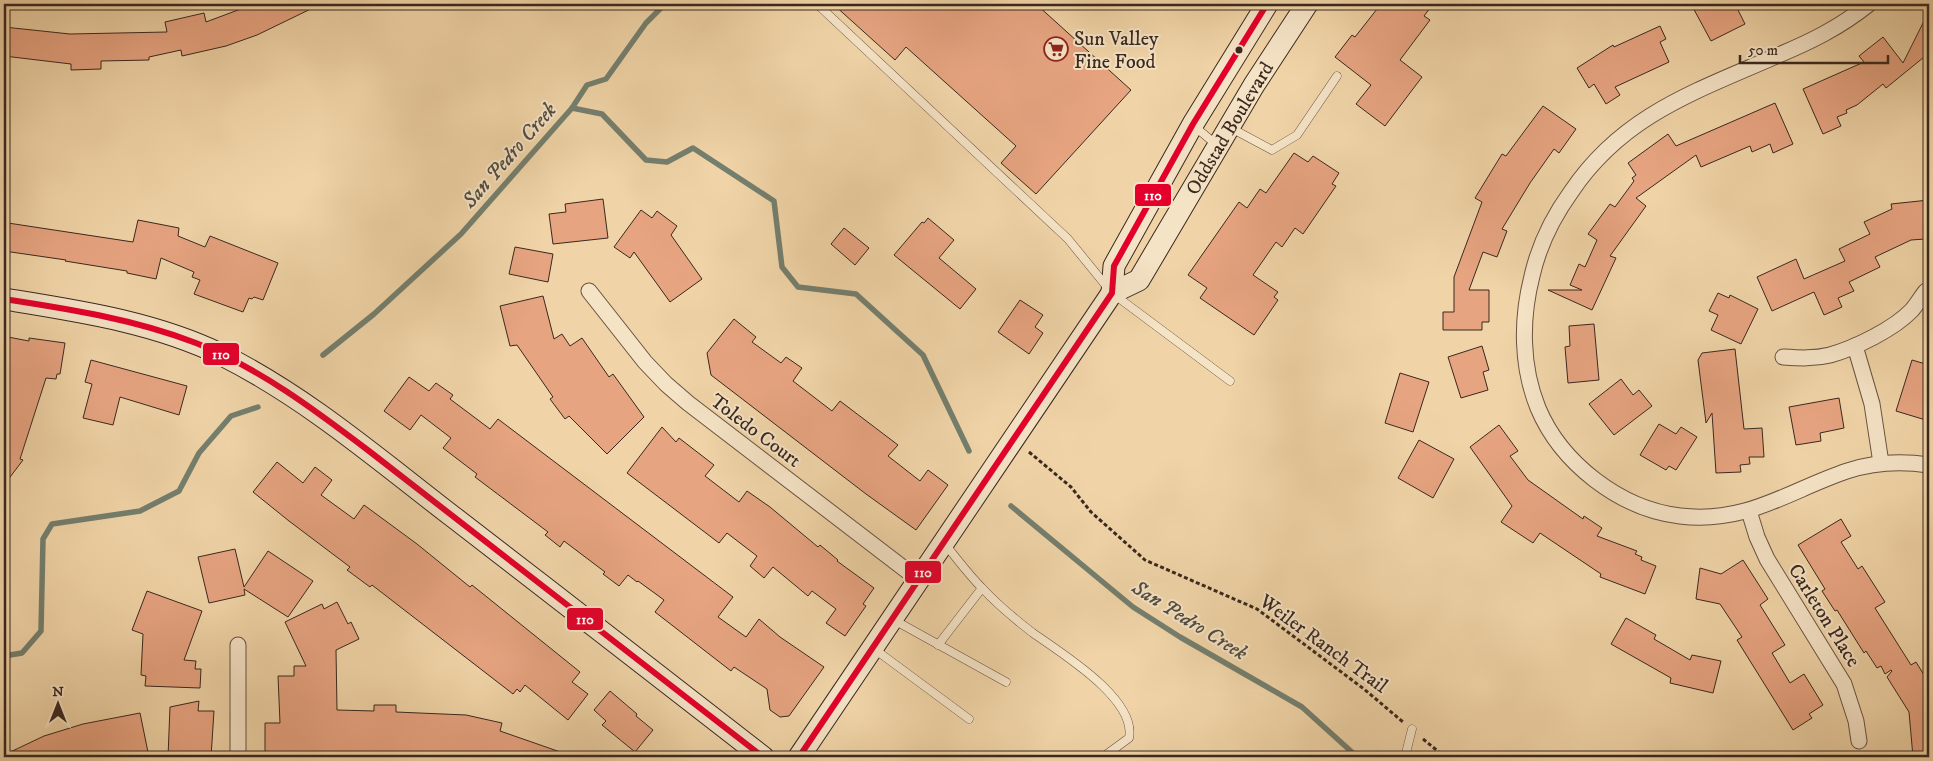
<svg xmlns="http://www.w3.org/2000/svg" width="1933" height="761" viewBox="0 0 1933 761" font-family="'IM FELL DW Pica',serif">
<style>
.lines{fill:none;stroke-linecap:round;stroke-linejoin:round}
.stream{stroke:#747f6e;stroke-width:5.5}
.building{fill:#e7a481;stroke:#3a281f}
.lane-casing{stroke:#685341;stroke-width:9}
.street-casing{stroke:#685341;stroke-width:17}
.secondary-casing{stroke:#3a281f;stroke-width:23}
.path{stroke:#3a281f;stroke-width:3;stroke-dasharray:4 2.5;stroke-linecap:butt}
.lane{stroke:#f5e3c6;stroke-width:8}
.street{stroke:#f5e3c6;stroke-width:15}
.secondary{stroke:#f5e3c6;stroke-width:21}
.bus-1-casing{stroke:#f5e3c6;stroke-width:10}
.bus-1{stroke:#e4002b;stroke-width:6}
.bus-dot{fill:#3a281f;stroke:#f5e3c6;stroke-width:2}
.labels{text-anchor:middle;stroke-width:4;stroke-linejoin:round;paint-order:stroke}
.poi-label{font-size:20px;fill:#3a281f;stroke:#f5e3c6;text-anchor:start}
.street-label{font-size:20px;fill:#3a281f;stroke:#f5e3c6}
.water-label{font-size:21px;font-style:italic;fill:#524c40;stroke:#f5e3c6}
.line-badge{stroke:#f5e3c6;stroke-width:2}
.badge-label{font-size:14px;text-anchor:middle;font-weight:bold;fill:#fff}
</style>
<rect width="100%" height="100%" fill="#f0d4a7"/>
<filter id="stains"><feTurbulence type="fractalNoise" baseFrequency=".004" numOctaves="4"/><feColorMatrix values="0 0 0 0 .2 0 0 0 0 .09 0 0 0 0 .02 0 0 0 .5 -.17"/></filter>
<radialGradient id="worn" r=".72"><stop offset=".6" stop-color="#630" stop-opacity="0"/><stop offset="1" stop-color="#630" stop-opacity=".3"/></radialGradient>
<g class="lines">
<g class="stream">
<path d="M572,108L587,85L606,79L646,23L665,4"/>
<path d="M323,355L374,314L461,234L572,108L602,114L646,160L667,162L693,148L774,201L782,267L798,287L856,294L923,355L969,451"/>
<path d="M1011,506L1133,607L1180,637L1302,707L1354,754L1355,757"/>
<path d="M4,656L22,653L41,631L43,539L52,524L140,511L179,491L199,453L231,416L258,407"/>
</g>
</g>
<g class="building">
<path d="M254,4H321L257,35L226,46L182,56L181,50L149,57V60L101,61V69L71,70V64L4,56V27L70,34L167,32L165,22L204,13L206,22Z"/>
<path d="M833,4H1036L1131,90L1036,194L1001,163L1016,146L906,47L895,60Z"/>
<path d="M1381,4H1433L1424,16L1430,20L1400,60L1422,77L1385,126L1356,104L1371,85L1335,57L1352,35L1355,37Z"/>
<path d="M1691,4H1735L1745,24L1711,41Z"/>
<path d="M1929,11V53L1886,88L1883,84L1857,105L1846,110L1847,113L1837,117L1841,126L1823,134L1803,89L1864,62L1859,56L1883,37L1903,63Z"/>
<path d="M1660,26L1666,39L1660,42L1669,62L1615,87L1620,95L1606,104L1594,84L1589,88L1577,68L1613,45L1614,47Z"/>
<path d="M1775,103L1793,144L1773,153L1770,144L1752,152L1750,146L1701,167L1696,155L1636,198L1646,206L1610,256L1616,258L1592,310L1548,290H1582L1570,285L1579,264L1585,267L1597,240L1588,234L1610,204L1615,207L1634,181L1632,178L1636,175L1628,163L1668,134L1676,146Z"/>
<path d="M1543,106L1576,129L1559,153L1554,149L1530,183L1502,229L1507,231L1497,257L1483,252L1469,290H1489V322H1482V330H1443V312H1454V277L1482,202L1475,198L1502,154L1506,156Z"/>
<path d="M1294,153L1308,162L1313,156L1339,173L1332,184L1336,186L1303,234L1295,228L1282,247L1276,242L1253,275L1278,292L1274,297L1278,300L1254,335L1200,298L1207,288L1188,275L1239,202L1247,208L1260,189L1266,193Z"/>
<path d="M603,199L608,238L553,244L549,214L566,212L565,204Z"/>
<path d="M1929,200V226H1924L1925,239L1911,240L1875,257L1880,267L1849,282L1854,291L1838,298L1842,307L1824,315L1814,292L1772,311L1757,277L1796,259L1804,279L1845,261L1839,249L1870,234L1864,222L1892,209L1891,204Z"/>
<path d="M641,210L652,218L657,211L677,226L671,235L702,279L670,302L634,252L630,258L614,247Z"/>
<path d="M928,218L954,240L939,258L976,289L960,309L894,255L922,222L924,223Z"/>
<path d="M138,220L179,228L178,236L205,247L210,236L278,263L263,300L254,297L252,299L249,298L243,312L194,294L200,280L192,277L194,272L161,258L156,279L127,273V271L65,261L66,260L4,251L8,223L133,242Z"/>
<path d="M844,228L869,248L855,265L831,244Z"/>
<path d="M515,247L553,254L548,282L509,274Z"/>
<path d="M1718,293L1729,298L1730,295L1758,309L1741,344L1711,330L1718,315L1709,311Z"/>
<path d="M543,296L554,339L562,334L570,346L582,338L609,377L613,374L644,417L607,454L569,416L565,419L550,399L553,397L517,345L510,346L500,306Z"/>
<path d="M1020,300L1043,315L1035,327L1043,333L1029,354L998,332Z"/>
<path d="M734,319L756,337L752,342L781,363L786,357L802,368L793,381L832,411L840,401L898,445L888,456L920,481L928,470L948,485L916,530L866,494L711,375L707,353Z"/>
<path d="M1594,324L1599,380L1568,383L1565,347L1570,346L1569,326Z"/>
<path d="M8,337L29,341V338L65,343L60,374H57L56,379L46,378L20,459L23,460L4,485V361Z"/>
<path d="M1482,346L1489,370L1483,372L1488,390L1461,398L1448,357Z"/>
<path d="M1735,349L1744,429L1762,428L1764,457H1749L1750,464L1740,465L1741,472L1716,473L1712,413L1706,423L1698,360L1702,353Z"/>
<path d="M91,360L187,386L179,415L120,397L113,425L83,418L92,384L85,382Z"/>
<path d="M1912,360L1929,365V421L1896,411Z"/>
<path d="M1400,373L1429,382L1413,432L1385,423Z"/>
<path d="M409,377L429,391L436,383L453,395L450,399L490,429L498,419L733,597L718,617L746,637L759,619L780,637L824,667L789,716L780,717L770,710L767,689L734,667L731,671L655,612L664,600L638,581L637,582L628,575L619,586L603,574L605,572L564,541L560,547L545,535L548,532L475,477L477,474L443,448L451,438L421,415L410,430L384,411Z"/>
<path d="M1621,379L1633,395L1639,390L1652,406L1614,435L1589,404Z"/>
<path d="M1839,398L1844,428L1820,433L1821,441L1796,445L1789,407Z"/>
<path d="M1659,424L1676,434L1681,427L1697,437L1676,470L1669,466L1666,470L1640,455Z"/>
<path d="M1499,425L1518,451L1510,456L1528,480L1583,519L1584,516L1602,528L1597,536L1637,551L1635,554L1642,557L1641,560L1656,566L1645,594L1600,577L1601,574L1540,533L1533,543L1501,522L1512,506L1470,447Z"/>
<path d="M662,427L676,442L679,438L714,465L705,476L739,502L747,491L770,507L818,547L820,545L838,560L837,561L874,588L863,604L866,606L845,636L826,623L836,609L812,591L808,596L773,567L764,578L750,566L757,556L727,533L719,543L627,473Z"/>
<path d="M1419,440L1454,459L1433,498L1398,478Z"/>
<path d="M277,462L303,483L315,467L332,480L321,495L354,519L364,505L417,544L470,587L472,585L580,672L572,682L588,694L568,720L525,685L520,692L517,689L513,694L372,585L370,587L347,570L350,567L289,521L253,492Z"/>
<path d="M1841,519L1851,536L1841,542L1858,569L1862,566L1885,602L1875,608L1911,665L1916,662L1929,683V757H1913L1909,712L1887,677L1892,671L1891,670L1885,674L1881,666L1877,668L1866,651L1864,653L1837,610L1835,611L1822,591L1825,589L1798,545Z"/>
<path d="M235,549L244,587L268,551L313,581L288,617L244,589L245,595L209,603L198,557Z"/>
<path d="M1743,560L1768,599L1760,605L1785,645L1772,653L1790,683L1804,674L1823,705L1809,714L1812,718L1793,730L1737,640L1742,637L1720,604L1696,599L1700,568L1721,574Z"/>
<path d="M147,591L202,611L184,660L196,661L195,669H201L200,688L145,686L146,676L141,675L143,634L132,630Z"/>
<path d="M337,602L348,624L351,622L359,639L336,650L337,710L374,711V705H396V712L466,715L502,723L500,731L569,755V757H265V723H280L278,676H294V666H306L285,622L322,604L324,609Z"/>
<path d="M1626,618L1656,635L1654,639L1690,660L1692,655L1721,661L1713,693L1670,683L1671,678L1611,644Z"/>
<path d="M610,691L637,714L636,716L653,730L635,752L602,725L606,721L594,710Z"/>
<path d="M199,701L198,711H214L211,757H168L170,707Z"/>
<path d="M140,713L149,757H4V755L44,736L83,724Z"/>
</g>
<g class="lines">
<g class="lane-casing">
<g id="lane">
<path d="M817,4L1068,239L1112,293L1230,381"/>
<path d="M1194,126L1218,146"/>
<path d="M1231,128L1272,150L1297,135L1337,76"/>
<path d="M945,544C957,559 969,575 982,588C997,604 1016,620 1033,633C1061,653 1137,699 1129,738L1103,757"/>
<path d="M894,620L1006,682"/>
<path d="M938,645L982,588"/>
<path d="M873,648L969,719"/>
<path d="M1405,757L1412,729"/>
</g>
</g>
<g class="street-casing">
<g id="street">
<path d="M1869,4C1839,28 1810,42 1774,57C1694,92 1622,116 1571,192C1553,217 1539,245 1532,276C1521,319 1521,366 1538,408C1561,463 1620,509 1680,516C1747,524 1788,491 1847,471C1874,462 1902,461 1929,465"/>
<path d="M589,291L645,362L666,384L688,403L919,580"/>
<path d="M1855,346L1872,404L1881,463"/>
<path d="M1783,357C1799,358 1814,359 1830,355C1855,348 1894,329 1912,310C1917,304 1921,297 1926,291"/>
<path d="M1749,511L1757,537L1767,559L1844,684L1856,721L1859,741"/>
<path d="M238,757V645"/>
</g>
</g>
<g class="secondary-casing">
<g id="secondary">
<path d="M1112,293L1114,266L1193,124L1267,4"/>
<path d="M4,299C78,311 154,322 222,355C306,397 378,459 452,516C556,596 660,677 763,757"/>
<path d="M799,757L1112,293L1139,280L1254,85L1307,4"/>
</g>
</g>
<g class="path">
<path d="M1029,452L1071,487L1091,512L1145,560L1257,609L1364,689L1403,722"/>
<path d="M1423,739L1445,757"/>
</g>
<use href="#lane" class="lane"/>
<use href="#street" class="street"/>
<use href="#secondary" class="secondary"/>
<g class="bus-1-casing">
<g id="bus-1">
<path d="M4,299C69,309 134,319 196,343C259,368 315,410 369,451L763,757"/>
<path d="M799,757L1112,293L1114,266L1193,124L1267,4"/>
</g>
</g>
<use href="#bus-1" class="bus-1"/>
</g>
<defs>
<g id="supermarket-ring" transform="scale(1.25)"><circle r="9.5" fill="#f5e3c6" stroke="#8f2418" stroke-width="1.5"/><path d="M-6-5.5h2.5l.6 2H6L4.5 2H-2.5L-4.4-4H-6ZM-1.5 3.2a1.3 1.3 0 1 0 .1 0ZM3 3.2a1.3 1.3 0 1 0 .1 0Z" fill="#8f2418"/></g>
</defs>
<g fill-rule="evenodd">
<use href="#supermarket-ring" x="1056" y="49"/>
</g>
<circle class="bus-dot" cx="1239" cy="50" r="4.5"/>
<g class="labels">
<g class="poi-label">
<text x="1074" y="45">Sun Valley<tspan x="1074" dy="23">Fine Food</tspan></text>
</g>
<g class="street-label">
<text transform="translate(1229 128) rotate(-59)" y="7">Oddstad Boulevard</text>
<text transform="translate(756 430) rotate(37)" y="7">Toledo Court</text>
<text transform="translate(1825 615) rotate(58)" y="7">Carleton Place</text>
<text transform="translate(1324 643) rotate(36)" y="7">Weiler Ranch Trail</text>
</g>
<g class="water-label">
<text transform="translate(509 155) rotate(-49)" y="7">San Pedro Creek</text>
<text transform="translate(1190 620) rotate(32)" y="7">San Pedro Creek</text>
</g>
</g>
<g class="line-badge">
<rect x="1134" y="183" width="38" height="24" rx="5" fill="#e4002b"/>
<rect x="202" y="342" width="38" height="24" rx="5" fill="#e4002b"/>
<rect x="904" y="560" width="38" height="24" rx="5" fill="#e4002b"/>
<rect x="566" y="607" width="38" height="24" rx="5" fill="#e4002b"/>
</g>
<g class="badge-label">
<text x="1153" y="200">110</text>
<text x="221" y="359">110</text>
<text x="923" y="577">110</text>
<text x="585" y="624">110</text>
</g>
<rect width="1933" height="761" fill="none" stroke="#f0d4a7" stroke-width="20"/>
<rect x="5" y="5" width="1923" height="751" fill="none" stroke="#3a281f" stroke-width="2.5"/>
<rect x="10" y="10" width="1913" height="741" fill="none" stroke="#3a281f"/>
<g transform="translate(58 704)" stroke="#f5e3c6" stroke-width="4" paint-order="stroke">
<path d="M0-4L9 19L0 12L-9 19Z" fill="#3a281f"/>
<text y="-8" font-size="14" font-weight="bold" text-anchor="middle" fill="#3a281f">N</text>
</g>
<path d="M1740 55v8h148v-8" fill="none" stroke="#3a281f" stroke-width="2.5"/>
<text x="1748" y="55" font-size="15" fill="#3a281f" stroke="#f5e3c6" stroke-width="4" paint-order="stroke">50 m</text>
<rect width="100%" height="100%" filter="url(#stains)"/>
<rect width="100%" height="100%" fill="url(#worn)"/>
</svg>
